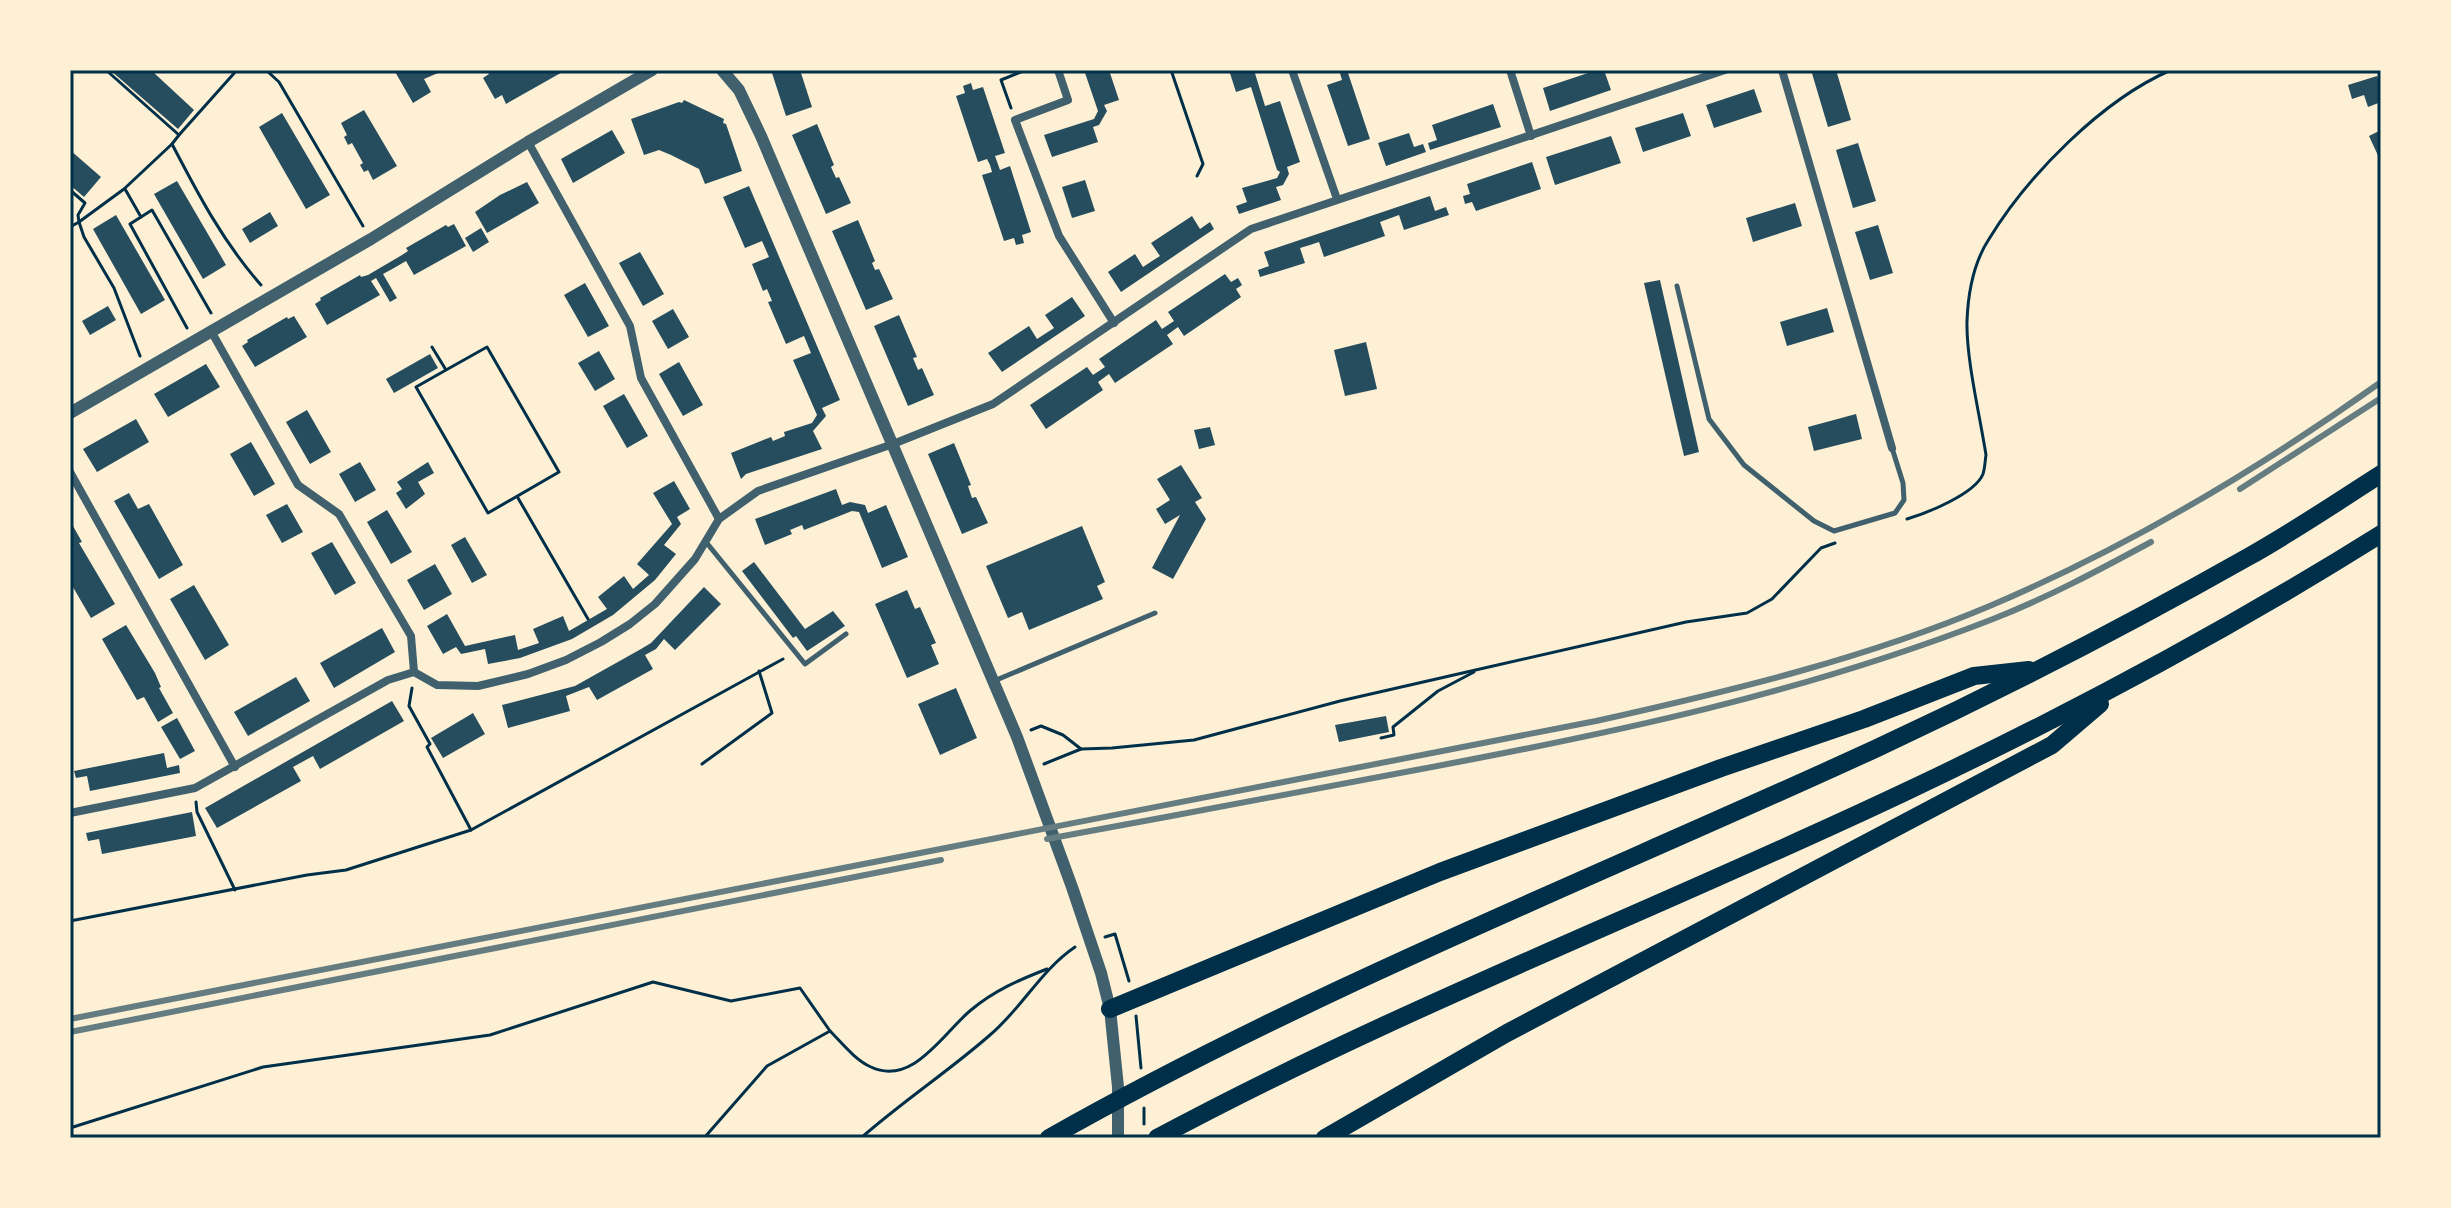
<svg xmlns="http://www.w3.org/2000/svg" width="2451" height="1208" viewBox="0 0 2451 1208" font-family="Jost,sans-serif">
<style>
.building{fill:#264d5e}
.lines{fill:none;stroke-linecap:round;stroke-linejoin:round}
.path{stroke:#003049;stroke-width:3}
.service{stroke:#3f606c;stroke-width:5}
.minor{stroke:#3f606c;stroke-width:8}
.tertiary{stroke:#3f606c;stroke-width:12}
.motorway{stroke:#003049;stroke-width:18}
.rail{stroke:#657d81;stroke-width:6}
.neatline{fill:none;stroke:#003049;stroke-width:3}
</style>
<rect width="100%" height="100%" fill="#fdf0d5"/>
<g class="building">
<path d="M110,70L152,71L194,110L178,129Z"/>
<path d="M394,70H445L424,79L431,92L413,103Z"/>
<path d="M487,70H566L506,104L502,95L495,99L483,78L489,74Z"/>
<path d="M771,70H800L812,107L786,116Z"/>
<path d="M1084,70H1109L1119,100L1104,105L1107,111L1099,125L1093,127L1098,142L1052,157L1044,135L1094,119L1098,111Z"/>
<path d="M1229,70H1254L1265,106L1280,101L1300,162L1287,167L1289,174L1283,185L1276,187L1281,200L1239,214L1236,206L1247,202L1242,188L1277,178L1280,172L1277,170L1251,87L1236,92Z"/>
<path d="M1339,70H1347L1370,139L1348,146L1327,85L1342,80Z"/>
<path d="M1597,70H1604L1611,90L1550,111L1543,88Z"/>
<path d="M1811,70H1836L1851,120L1828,127Z"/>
<path d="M2377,76L2381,87V102L2368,107L2364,95L2352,99L2348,85Z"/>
<path d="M971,83L973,90L983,87L1005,153L995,156L1000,170L1010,166L1031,232L1022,235L1024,243L1016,245L1014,238L1004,241L982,175L992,172L990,165L987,159L978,162L956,96L965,93L963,86Z"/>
<path d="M1754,89L1762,112L1714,128L1706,105Z"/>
<path d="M684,100L724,119L723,123L726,124L742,171L705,184L699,169L671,155L659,150L644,155L631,119L679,102L682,103Z"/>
<path d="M1493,104L1501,127L1430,150L1428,143L1437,140L1432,125Z"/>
<path d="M364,110L397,166L373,180L368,170L364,172L360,165L363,163L352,143L348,145L344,137L347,135L341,123Z"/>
<path d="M282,113L330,195L306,209L259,127Z"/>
<path d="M1683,113L1691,136L1643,152L1635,128Z"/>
<path d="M817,124L834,165L831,167L836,178L839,177L851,203L826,214L792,135Z"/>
<path d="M612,130L625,153L573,183L561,159Z"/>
<path d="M2381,130V162L2369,136Z"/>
<path d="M1409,133L1414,147L1423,144L1426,152L1386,166L1378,143Z"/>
<path d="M1611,136L1621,163L1555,185L1546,157Z"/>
<path d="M1858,143L1876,201L1853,208L1836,150Z"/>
<path d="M70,150L101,177L84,197L70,185Z"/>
<path d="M1532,162L1541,189L1476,211L1472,202L1465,204L1463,196L1470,194L1467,184Z"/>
<path d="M1085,180L1095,211L1072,218L1062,187Z"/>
<path d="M177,181L226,265L203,279L154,194Z"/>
<path d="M527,182L539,203L487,233L475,212L500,195Z"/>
<path d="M749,186L840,400L822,408L826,416L813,431L822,449L746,474L741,479L731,453L771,437L773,441L785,436L784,432L812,423L817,415L793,360L811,353L804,336L786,344L768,302L772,301L767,289L763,291L752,264L769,257L762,241L745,248L723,197Z"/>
<path d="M1430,196L1435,211L1446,207L1449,215L1404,230L1399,215L1380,222L1385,236L1324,257L1319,242L1310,245L1300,248L1305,263L1260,277L1258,270L1269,266L1264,252Z"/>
<path d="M1795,203L1802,226L1753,242L1746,218Z"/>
<path d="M270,212L278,226L250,243L242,229Z"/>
<path d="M116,215L165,300L141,314L93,229Z"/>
<path d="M1192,216L1200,229L1210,222L1214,229L1121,292L1108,272L1135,254L1143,267L1152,261L1160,256L1151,243Z"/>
<path d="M858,220L875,261L872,263L875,270L879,269L893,299L866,310L832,231Z"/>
<path d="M454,224L466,246L414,275L406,261L394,268L383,274L397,298L390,302L376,278L371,281L380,295L327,325L315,304L321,300L320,298L360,275L361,277L368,275L402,255L408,251L406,248L446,225L448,227Z"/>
<path d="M1878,225L1893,273L1870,280L1855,232Z"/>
<path d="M481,228L489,242L473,252L465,238Z"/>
<path d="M640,252L664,294L643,306L619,263Z"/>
<path d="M1225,274L1231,282L1238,278L1242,285L1236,289L1241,297L1184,336L1178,327L1167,335L1173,344L1115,383L1109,374L1098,382L1103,390L1046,429L1030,405L1087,367L1093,375L1105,367L1099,359L1156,320L1162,329L1174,321L1168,312Z"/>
<path d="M1660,280L1699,452L1684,456L1644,283Z"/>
<path d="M585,283L609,326L588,337L564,295Z"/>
<path d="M1072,297L1085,316L1002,372L988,353L1029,326L1037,339L1054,328L1045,315Z"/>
<path d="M108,306L116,320L90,335L82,321Z"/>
<path d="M1827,308L1834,332L1787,346L1780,322Z"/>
<path d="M673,309L689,337L668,349L652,321Z"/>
<path d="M899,315L917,357L913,358L918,370L922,368L934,395L908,406L874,326Z"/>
<path d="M294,316L307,337L255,367L242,346L248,342L247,340L287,317L288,319Z"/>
<path d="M1366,342L1377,389L1345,396L1334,350Z"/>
<path d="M599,351L615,379L595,391L578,363Z"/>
<path d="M430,354L438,368L394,393L386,379Z"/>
<path d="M679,362L703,405L683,416L659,374Z"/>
<path d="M206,364L220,387L168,417L154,394Z"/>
<path d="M624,394L648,436L627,448L603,406Z"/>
<path d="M307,410L331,452L310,464L286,422Z"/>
<path d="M1856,414L1862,439L1814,451L1808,427Z"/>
<path d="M136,419L149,442L97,472L83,449Z"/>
<path d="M1210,427L1215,445L1199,449L1194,430Z"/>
<path d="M251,442L275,484L254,496L230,454Z"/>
<path d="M954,443L971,485L968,486L972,498L976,497L988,523L962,534L928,454Z"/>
<path d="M360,462L376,490L355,502L339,474Z"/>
<path d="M428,462L434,473L418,482L425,494L406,509L396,493L402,489L397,482Z"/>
<path d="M1181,465L1202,498L1195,502L1206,519L1173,579L1152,568L1180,515L1165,524L1156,509L1170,500L1157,479Z"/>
<path d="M674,481L690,509L677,517L681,524L664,545L676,554L655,580L613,615L572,639L520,658L488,664L485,649L461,654L456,647L443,654L427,626L447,614L465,646L515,635L518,650L539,643L533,629L563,616L569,631L607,609L598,597L624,576L633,589L649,575L637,564L672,524L653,493Z"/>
<path d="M836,489L842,505L850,502L865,505L868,513L886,505L908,557L882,568L859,512L852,511L804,530L802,525L790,530L792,534L765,545L755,519Z"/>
<path d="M129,493L138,509L149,504L183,565L159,579L114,501Z"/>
<path d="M287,504L303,532L282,543L266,515Z"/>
<path d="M387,510L412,552L391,564L367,522Z"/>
<path d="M73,526L82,542L79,543L115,604L91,618L70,582V527Z"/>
<path d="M1082,526L1105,582L1097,586L1103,599L1029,630L1022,612L1008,618L986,566Z"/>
<path d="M465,537L487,575L472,583L451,545Z"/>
<path d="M332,542L356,583L335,595L311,553Z"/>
<path d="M754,562L805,629L833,611L845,626L807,651L796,636L793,638L742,571Z"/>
<path d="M435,564L452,594L424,610L407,580Z"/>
<path d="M194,585L229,645L205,660L170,599Z"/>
<path d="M704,587L721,604L675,650L664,639L656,649L645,655L653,669L597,700L589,687L566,696L570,711L508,728L502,705L575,686L641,649L651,643Z"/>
<path d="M907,590L915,609L920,607L936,643L931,645L939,664L907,678L875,604Z"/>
<path d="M126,625L155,673L161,687L159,688L173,713L158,722L144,697L137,700L102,639Z"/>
<path d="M382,628L395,652L334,688L320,663Z"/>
<path d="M296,677L310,701L248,736L234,712Z"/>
<path d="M956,688L977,738L940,755L918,704Z"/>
<path d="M392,701L404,721L320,769L313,756L293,767L301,781L217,828L205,808Z"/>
<path d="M473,713L485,734L443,758L431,738Z"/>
<path d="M1386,716L1389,732L1339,742L1335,725Z"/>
<path d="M177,718L195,751L180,759L161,727Z"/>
<path d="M164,753L167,768L179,765L180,773L90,791L87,776L76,778L74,771Z"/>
<path d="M192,812L196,836L102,854L99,839L88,841L86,833Z"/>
</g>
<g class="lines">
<g class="path">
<path d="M106,70L179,135L172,144"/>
<path d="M266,70L279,82L363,226"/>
<path d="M1171,70L1203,164L1197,176"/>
<path d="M1011,108L1001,80L1026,70"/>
<path d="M179,135L237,70"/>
<path d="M125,189L141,217"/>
<path d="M70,190L85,203L78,215L79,222L70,227"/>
<path d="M187,328L130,224L152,210L211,313"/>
<path d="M432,347L446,370L416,387L488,513L559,472L487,347L446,370"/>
<path d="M140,356L114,288L84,237L79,222L124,189L172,144C198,194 223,242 261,285"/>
<path d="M518,498L588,619"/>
<path d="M1907,519C1927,513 1975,494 1983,474C1985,468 1985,461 1986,455C1980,416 1966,359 1967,321C1968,294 1974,262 1989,239C2028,175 2102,100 2171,70"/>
<path d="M412,688L409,706L430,744L427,747L471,830"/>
<path d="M1031,730L1041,726L1063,735L1081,749L1112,748L1194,740L1340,701L1480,669L1686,622L1747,613L1772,599L1821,548L1835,543"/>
<path d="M1381,738L1394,735L1393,727L1438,691L1474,672"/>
<path d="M702,764L772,713L759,671"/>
<path d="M1044,764L1081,749"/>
<path d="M196,802L197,812L235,890"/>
<path d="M70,921L307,875L346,870L471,830L783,659"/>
<path d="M1105,937L1115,934L1129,981"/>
<path d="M1136,1016L1141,1068"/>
<path d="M1144,1124V1108"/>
<path d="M70,1128L263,1067L490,1035L653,982L731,1001L800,988L830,1031"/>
<path d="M704,1138L767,1066L830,1031C842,1043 855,1060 871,1067C913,1087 944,1032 971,1010C995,990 1019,980 1047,969"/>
<path d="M861,1138C903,1101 949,1071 990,1035C1022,1008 1041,970 1075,947"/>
</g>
<g class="service">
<path d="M1677,286L1709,419L1744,465L1814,521L1834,531L1895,513L1904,500L1903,483L1892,448"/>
<path d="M706,542L805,664L846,634"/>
<path d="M994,681L1155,613"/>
</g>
<g class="minor">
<path d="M1058,70L1068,100L1015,120L1059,236L1114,323"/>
<path d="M1292,70L1337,199"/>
<path d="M1510,70L1531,136"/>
<path d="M1782,70L1892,448"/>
<path d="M528,142L630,326L641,378L719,519"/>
<path d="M211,331L298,485L339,514L411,636L414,672"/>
<path d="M70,472L235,767"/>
<path d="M70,813L195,788L388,680L414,672L437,685L478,686L528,674L566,660L601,642L630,624L655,604L695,559L719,519L758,491L893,444L993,404L1251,229L1725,70"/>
</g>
<g class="tertiary">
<path d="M722,70L739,90L761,136L1017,737L1072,887L1101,973L1110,1009L1118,1087V1138"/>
<path d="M70,413L371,239L528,142L652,70"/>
</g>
<g class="motorway">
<path d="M1110,1009L1440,872L1721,768L1864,719L1974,676L2029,670"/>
<path d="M1049,1138C1314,988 1599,876 1875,749C2002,690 2126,626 2248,557C2293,532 2337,502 2381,474"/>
<path d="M1157,1138C1399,1008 1656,910 1905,792C2068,715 2228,630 2381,534"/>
<path d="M1325,1138L1507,1033L2052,745L2100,704"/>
</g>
<g class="rail">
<path d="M2240,489L2381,398"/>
<path d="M1047,839C1170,816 1293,794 1416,770C1614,733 1804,693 1993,619C2047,598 2099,570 2151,542"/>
<path d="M70,1019L1596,721C1730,691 1865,659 1992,605C2130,546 2259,469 2381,382"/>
<path d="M70,1032L941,860"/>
</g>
</g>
<rect width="2451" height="1208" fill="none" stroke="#fdf0d5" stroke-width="144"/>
<rect x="72" y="72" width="2307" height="1064" class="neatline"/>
</svg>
